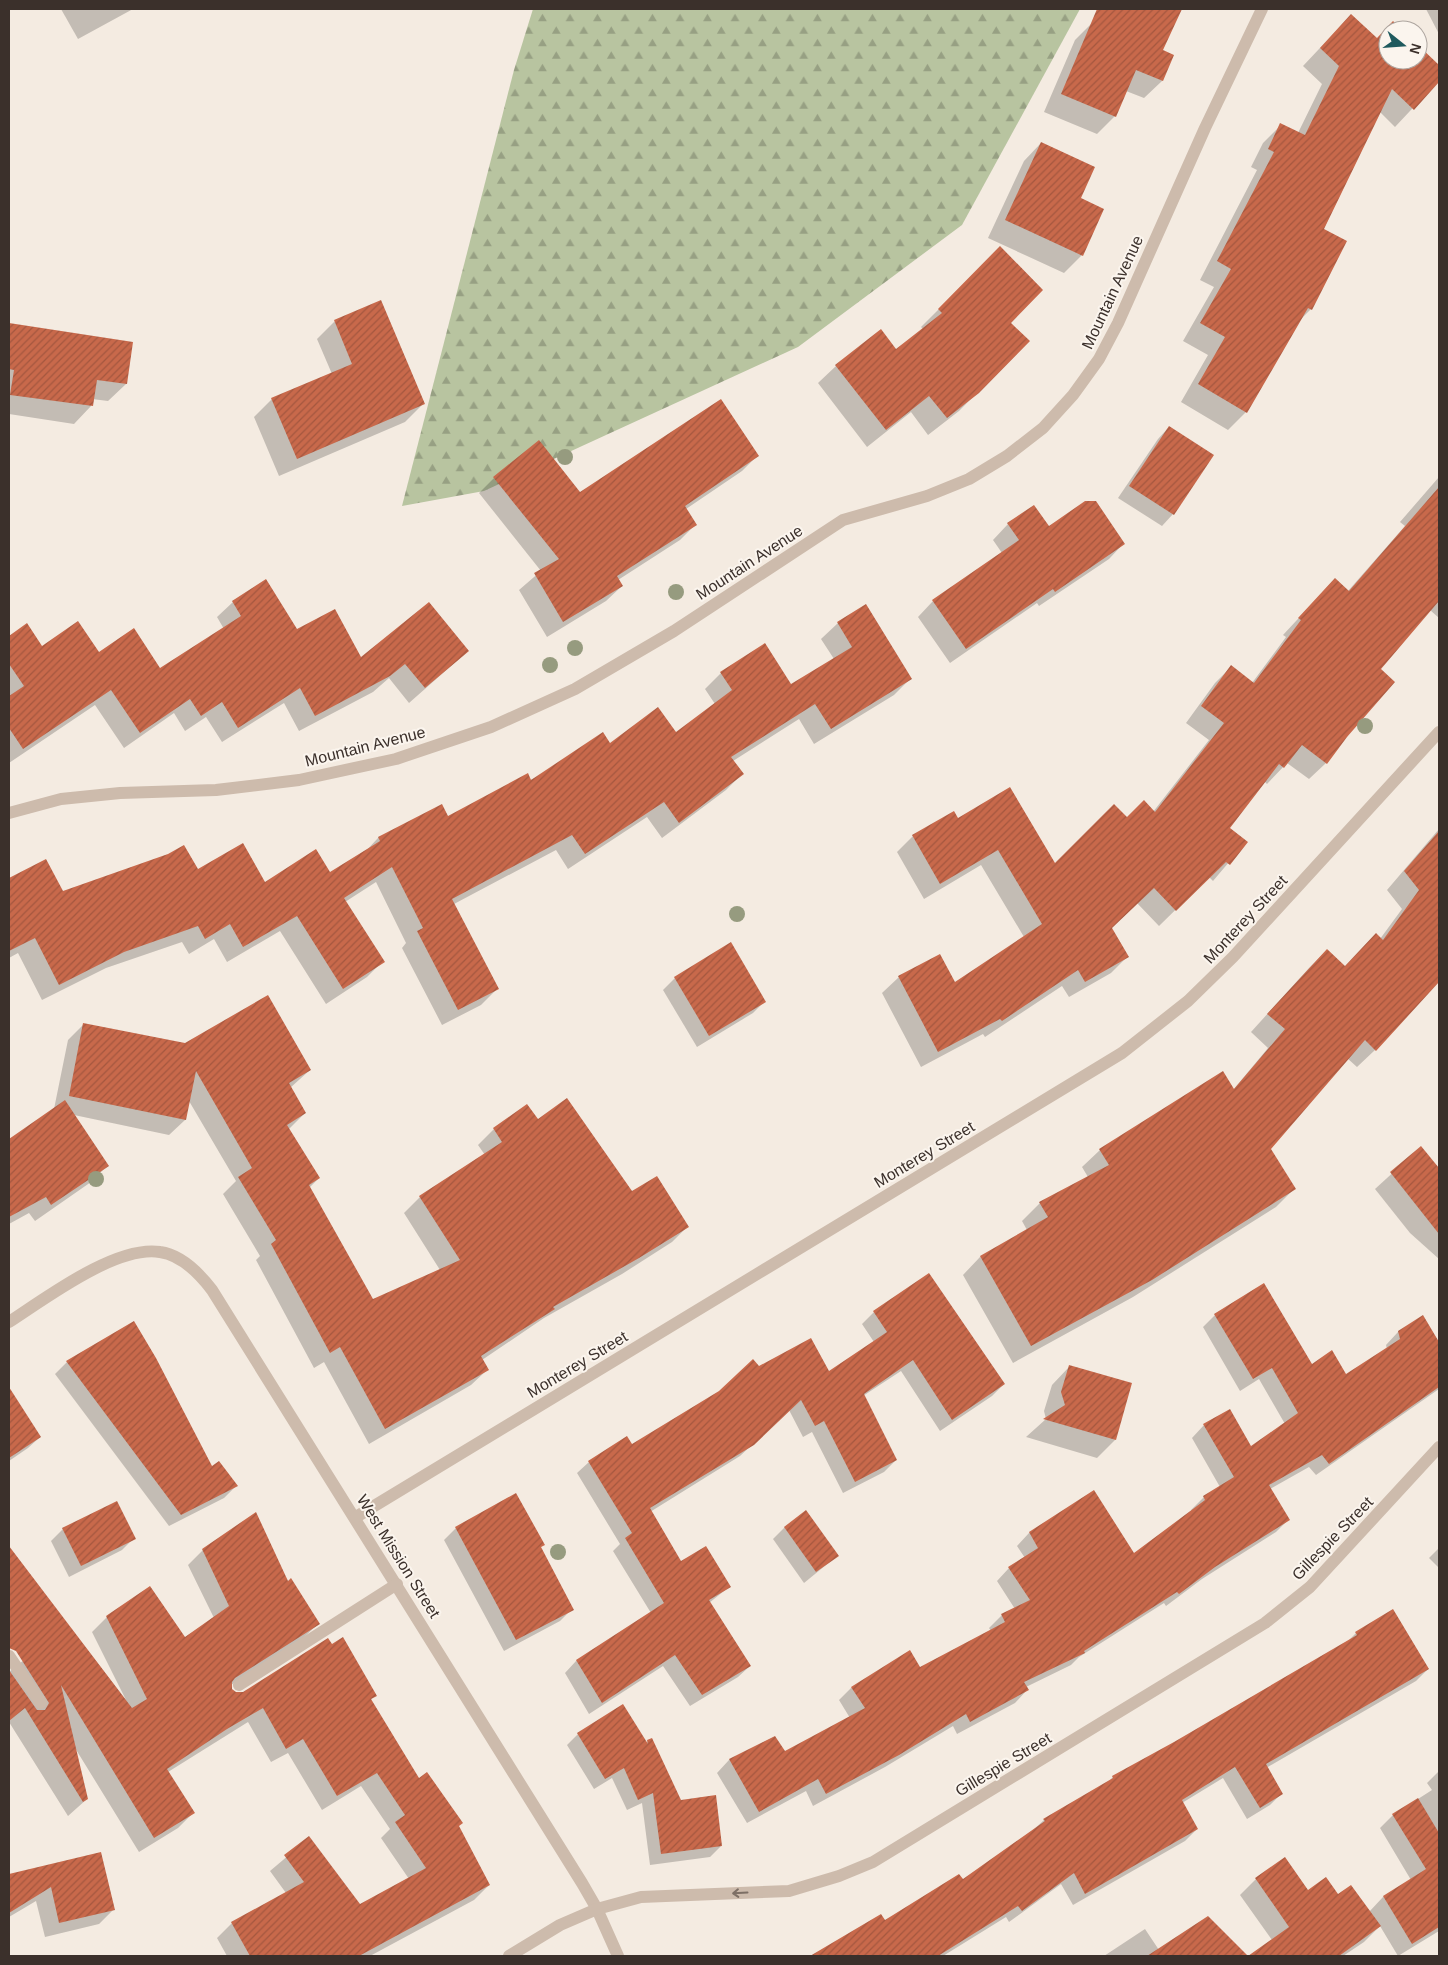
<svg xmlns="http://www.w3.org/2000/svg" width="1448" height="1965" viewBox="0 0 1448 1965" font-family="Helvetica,sans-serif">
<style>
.forest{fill:url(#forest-firs)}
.shadow{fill:#0003}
.building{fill:url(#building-hatch)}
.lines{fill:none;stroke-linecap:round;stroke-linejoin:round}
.minor{stroke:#cdbbac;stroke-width:12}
.tree{fill:#969b7f}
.oneway{stroke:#7d6f65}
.labels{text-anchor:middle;stroke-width:4;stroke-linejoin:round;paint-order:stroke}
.street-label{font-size:16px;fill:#3b302b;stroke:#fbf5ee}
</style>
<defs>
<pattern id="forest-firs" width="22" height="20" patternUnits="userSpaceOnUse" patternTransform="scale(1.25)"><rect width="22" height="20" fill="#b8c4a0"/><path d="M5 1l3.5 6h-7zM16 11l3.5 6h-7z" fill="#97a083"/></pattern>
<pattern id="building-hatch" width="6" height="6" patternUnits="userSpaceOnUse" patternTransform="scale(1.25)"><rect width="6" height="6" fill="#c8694b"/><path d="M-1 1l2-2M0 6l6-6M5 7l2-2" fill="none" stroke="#a4573f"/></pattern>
</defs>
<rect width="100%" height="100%" fill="#f4ebe1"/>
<path class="forest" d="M533,9H1080L962,225L798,347L484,491L402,506L514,70Z"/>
<g class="shadow">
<path d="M61,9H133L78,39Z"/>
<path d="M1100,9H1181L1161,51L1172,56L1162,81L1144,98L1126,91L1115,116L1097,134L1044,112L1075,40L1093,22Z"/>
<path d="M1426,9H1439V34Z"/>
<path d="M1351,15L1377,39L1393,23L1400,30H1388V60H1418V47L1439,67V80L1395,127L1380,112L1323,230L1311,309L1298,322L1246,412L1228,430L1181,402L1208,355L1183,341L1214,287L1200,280L1257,170L1251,167L1263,143L1281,125L1298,133L1322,84L1303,66Z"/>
<path d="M1041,143L1079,198L1082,255L1064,273L988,238L1024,161Z"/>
<path d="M1000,248L1009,323L1028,341L959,411L928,435L911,412L867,447L818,383L836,366L896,350L923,329L921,327Z"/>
<path d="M335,321L423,404L405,422L279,476L254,417L272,399L332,374L317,339Z"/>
<path d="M9,325L132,343L126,384L108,401L92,399L91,406L74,424L9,414Z"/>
<path d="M1169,427L1173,514L1162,526L1118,498L1158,439Z"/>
<path d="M757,456L742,471L686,509L695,525L680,540L618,580L622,586L606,601L547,637L519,590L541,571L479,493L494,478L580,494Z"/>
<path d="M1439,477V618L1430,610L1379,669L1346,736L1326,763L1309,779L1287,763L1267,784L1264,781L1228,828L1246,842L1213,881L1209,877L1159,926L1137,903L1111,928L1127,957L1111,973L1069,997L1062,986L985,1037L983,1034L921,1067L882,993L899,977L940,955L954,983L1024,937L981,865L924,899L897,852L913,836L958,820L1054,865L1127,819L1153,812L1209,740L1186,723L1215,683L1231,667L1252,683L1286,637L1283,635L1335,579L1348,591L1405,526L1400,522Z"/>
<path d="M1008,524L1048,528L1124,543L1109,559L1039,606L1037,603L950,663L918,617L933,601L1002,553L993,540Z"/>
<path d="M233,602L360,659L468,651L409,703L389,678L373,692L299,731L284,703L222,742L206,717L185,731L174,713L124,748L95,705L9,763V637L27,625L41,647L98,654L160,669L224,629L217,617Z"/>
<path d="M838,623L910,679L894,695L814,744L799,719L733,761L742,774L726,790L662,838L647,817L568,869L556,850L454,904L497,989L481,1005L442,1025L402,948L406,943L376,882L345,902L383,961L367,977L326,1004L280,931L227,962L214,939L189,954L182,942L106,968L42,1000L18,953L9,958V879L46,860L62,892L198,871L265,884L330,874L364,853L378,838L442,806L448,817L610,744L676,733L715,704L705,689L721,673L791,686L834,659L821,639Z"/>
<path d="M1439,829V971L1375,1050L1357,1067L1347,1058L1270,1149L1294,1189L1276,1207L1133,1297L1013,1363L963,1275L980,1257L1027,1230L1022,1221L1040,1203L1088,1177L1082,1167L1100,1150L1233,1090L1268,1048L1251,1032L1309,968L1327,950L1345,967L1380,939L1402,909L1387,890Z"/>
<path d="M675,978L765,1001L753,1013L697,1047L663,990Z"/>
<path d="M84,1024L310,1070L290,1088L305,1113L288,1130L319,1178L309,1188L373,1301L440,1270L404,1213L420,1197L485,1155L478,1145L494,1129L527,1106L537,1121L632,1193L687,1227L672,1242L622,1274L544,1318L482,1360L487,1370L471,1385L369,1444L324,1362L314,1368L256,1260L260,1256L223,1194L236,1181L189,1101L185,1120L169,1135L74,1115L107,1166L91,1182L35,1221L29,1213L9,1224V1140L54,1109L68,1040Z"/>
<path d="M1421,1147L1439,1170V1259L1410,1233L1375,1189Z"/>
<path d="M874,1312L1004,1384L992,1396L940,1431L901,1371L863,1396L896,1460L884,1472L843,1493L812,1432L803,1437L789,1410L740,1456L650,1512L681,1563L729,1587L709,1603L750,1666L738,1677L690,1706L663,1666L589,1714L565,1673L576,1661L651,1613L613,1551L620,1544L577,1473L589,1462L632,1446L759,1367L828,1373L874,1342L862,1324Z"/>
<path d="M1215,1315L1312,1365L1346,1376L1387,1349L1386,1345L1398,1332L1422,1317L1439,1345V1389L1316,1475L1309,1467L1270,1489L1288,1520L1276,1532L1202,1579L1166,1606L1164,1603L1079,1657L1071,1665L1026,1687L1027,1690L1015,1703L957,1734L953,1726L885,1767L813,1806L806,1791L747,1823L717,1773L729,1760L774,1737L785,1752L850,1718L839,1700L851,1688L910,1652L920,1668L991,1631L989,1628L1002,1615L1015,1609L997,1581L1009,1568L1025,1558L1017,1546L1029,1533L1094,1492L1134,1555L1192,1511L1191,1510L1204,1497L1220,1487L1192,1438L1204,1425L1251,1448L1285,1424L1259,1379L1240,1391L1203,1327Z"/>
<path d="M134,1323L212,1468L236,1486L224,1498L169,1526L55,1374L67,1362Z"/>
<path d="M1069,1367L1131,1384L1115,1440L1097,1458L1026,1437L1046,1419L1044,1411L1052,1385Z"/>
<path d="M14,1398L40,1437L28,1448L9,1461V1402Z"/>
<path d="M785,1527L837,1556L804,1583L773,1539Z"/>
<path d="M456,1528L543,1545L540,1548L572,1609L560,1621L504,1651L444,1540Z"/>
<path d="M63,1529L134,1538L122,1550L69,1577L51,1541Z"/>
<path d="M1439,1548V1568L1429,1558Z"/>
<path d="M203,1550L287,1582L318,1624L303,1638L231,1685V1690L235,1694L375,1695L370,1701L418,1780L458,1827L489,1885L474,1900L370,1956H227L217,1938L232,1923L286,1893L270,1871L309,1838L360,1905L409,1879L381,1838L390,1829L361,1786L322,1810L288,1753L271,1762L248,1722L168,1772L193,1813L178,1828L139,1852L75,1748L87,1799L68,1816L9,1722V1672L29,1656L9,1627V1559L14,1555L126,1700L92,1632L107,1617L184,1638L214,1618L188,1565Z"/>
<path d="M1356,1633L1428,1669L1416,1681L1266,1768L1282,1793L1270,1805L1247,1819L1223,1778L1182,1803L1197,1829L1185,1841L1073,1905L1061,1884L1009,1922L1006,1917L943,1956H813L880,1916L884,1922L962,1881L1032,1831L1044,1820L1105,1785L1113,1777L1175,1743L1346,1643Z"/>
<path d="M578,1734L646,1743L648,1741L680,1801L721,1846L710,1857L650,1865L642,1803L627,1810L612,1778L594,1789L567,1745Z"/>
<path d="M1439,1771V1931L1398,1956L1380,1926L1364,1942L1343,1956H1250L1272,1940L1240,1895L1256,1879L1284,1859L1308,1892L1338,1896L1369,1912L1383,1897L1411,1880L1380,1828L1393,1815L1432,1790L1427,1783Z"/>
<path d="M100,1853L114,1909L99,1924L45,1937L36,1901L9,1917V1875Z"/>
<path d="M1208,1918L1246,1956H1104L1145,1929L1159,1950Z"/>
</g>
<g class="building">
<path d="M1097,9H1182L1163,50L1174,55L1163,81L1136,70L1116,117L1061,94Z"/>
<path d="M1351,14L1377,38L1393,21L1402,30H1388V60H1418V45L1439,65V82L1414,110L1392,89L1324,229L1347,241L1312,310L1308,308L1247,413L1198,384L1225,337L1200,323L1231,269L1217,261L1274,152L1268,149L1280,123L1305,135L1339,66L1320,48Z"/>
<path d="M1041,142L1095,167L1081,198L1104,209L1083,256L1005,220Z"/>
<path d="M1000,246L1043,290L1011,323L1030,341L979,393L947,418L929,396L886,430L835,365L881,329L896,349L942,313L938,309Z"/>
<path d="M381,300L425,404L297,459L271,398L352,364L334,320Z"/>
<path d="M9,323L133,342L127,384L97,380L93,406L10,395L14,370L9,369Z"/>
<path d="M721,399L759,456L685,506L697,525L617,576L623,586L563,622L534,573L559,559L493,477L539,440L580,492Z"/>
<path d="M1169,426L1214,455L1174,515L1129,486Z"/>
<path d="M1439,487V601L1381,669L1395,682L1347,737L1327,764L1302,745L1284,768L1279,764L1230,828L1248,842L1230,865L1226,862L1176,911L1154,888L1112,928L1129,957L1085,982L1078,970L1002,1021L1000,1019L938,1052L898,976L940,954L955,982L1042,924L998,850L940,884L912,835L954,811L958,818L1010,787L1055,863L1114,804L1127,817L1144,800L1155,812L1224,723L1201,706L1231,665L1254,683L1301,620L1298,618L1335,578L1349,591Z"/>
<path d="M1085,501H1096L1125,544L1055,592L1053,589L966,649L932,600L1019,540L1007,523L1034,505L1049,526Z"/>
<path d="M266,579L297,629L335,609L361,657L429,602L469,651L425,688L405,664L390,676L315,716L300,688L238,728L222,702L201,716L190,699L140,733L111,690L23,749L9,728V696L24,686L9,664V636L27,623L42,646L78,621L99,652L134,628L160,668L241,616L232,601Z"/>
<path d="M866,604L912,679L831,729L815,704L731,757L744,774L679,823L664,802L585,854L572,835L452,899L499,989L458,1010L417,931L423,928L392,867L344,898L385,962L343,989L297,916L243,947L230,924L205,939L198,926L124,952L59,985L35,938L9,951V878L46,859L63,891L168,854L184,845L198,869L243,843L265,882L316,849L330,872L380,841L378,837L442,804L448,816L528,773L531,780L603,732L610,743L658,707L676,732L732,690L720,672L765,643L791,684L852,647L837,622Z"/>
<path d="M1439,831V982L1376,1051L1365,1040L1271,1149L1296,1189L1152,1280L1031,1346L980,1256L1048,1217L1039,1202L1109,1165L1099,1149L1223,1071L1234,1089L1285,1029L1267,1014L1327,949L1345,966L1376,933L1383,940L1419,890L1404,871Z"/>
<path d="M731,942L766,1002L709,1036L674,977Z"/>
<path d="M268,995L311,1070L289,1083L306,1113L287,1125L320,1178L309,1185L373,1299L460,1260L419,1196L502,1142L493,1128L527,1104L538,1119L567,1098L632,1191L657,1176L689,1227L639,1258L553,1307L555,1309L481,1356L489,1370L385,1429L340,1347L330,1353L271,1244L276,1240L238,1177L252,1168L196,1071L186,1120L69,1096L83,1023L185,1043Z"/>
<path d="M65,1100L109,1166L51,1205L46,1197L9,1217V1139Z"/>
<path d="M1421,1146L1439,1168V1234L1390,1172Z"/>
<path d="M929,1273L1005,1384L952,1420L913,1360L864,1394L897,1460L855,1482L824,1421L815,1426L801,1400L754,1445L650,1508L681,1561L706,1546L731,1587L709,1600L751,1666L702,1695L675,1655L602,1703L576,1660L664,1603L625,1538L632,1533L588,1461L627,1436L632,1444L719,1391L753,1359L759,1366L811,1338L829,1371L887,1332L873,1311Z"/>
<path d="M1264,1283L1312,1364L1332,1350L1346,1374L1400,1339L1398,1331L1423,1315L1439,1342V1387L1329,1464L1322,1455L1269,1485L1290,1520L1215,1567L1179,1594L1177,1592L1084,1651L1085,1653L1024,1682L1029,1690L970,1722L966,1714L899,1755L826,1794L818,1779L759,1812L729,1759L775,1736L785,1751L865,1708L851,1687L910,1650L920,1667L1005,1622L1001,1614L1030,1600L1008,1567L1038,1548L1029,1532L1094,1490L1134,1553L1205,1500L1203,1496L1234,1477L1203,1424L1230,1409L1251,1446L1298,1413L1272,1368L1253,1379L1214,1314Z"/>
<path d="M134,1321L156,1358L212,1466L219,1461L238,1486L181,1515L66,1361Z"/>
<path d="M1069,1365L1132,1383L1116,1440L1043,1419L1065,1405L1061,1392Z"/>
<path d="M9,1387L41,1437L9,1458Z"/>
<path d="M516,1493L545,1545L541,1547L574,1610L516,1640L455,1527Z"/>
<path d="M117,1501L136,1539L81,1566L62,1528Z"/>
<path d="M806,1510L839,1556L816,1572L784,1527Z"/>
<path d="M256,1512L288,1581L291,1578L320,1624L235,1678L232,1682V1689L236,1692H243L328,1638L332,1644L343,1637L377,1696L371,1699L419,1778L427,1772L463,1823L459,1826L490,1885L359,1956H250L231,1922L304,1882L284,1855L309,1836L360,1904L426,1868L395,1822L405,1815L377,1773L337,1796L303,1739L286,1749L263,1708L227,1729L167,1769L195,1813L154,1838L61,1685L88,1799L83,1802L25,1708L9,1721V1670L37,1710H45L49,1703L16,1651L9,1648V1546L132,1708L147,1699L106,1616L150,1586L185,1637L229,1606L202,1549Z"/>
<path d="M1393,1609L1429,1669L1266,1764L1283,1794L1260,1808L1235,1767L1182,1800L1198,1829L1085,1894L1074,1873L1022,1911L1018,1906L938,1956H810L881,1914L885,1920L959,1874L963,1879L1045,1821L1043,1819L1113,1778L1112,1776L1174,1742L1357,1635L1355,1632Z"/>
<path d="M623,1704L648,1744L647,1740L652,1738L681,1800L716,1795L722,1846L661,1854L653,1793L638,1800L624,1768L605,1779L577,1733Z"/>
<path d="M1418,1798L1439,1833V1927L1412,1944L1383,1896L1426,1869L1392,1814Z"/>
<path d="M101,1852L115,1910L59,1923L51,1887L9,1913V1874Z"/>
<path d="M1285,1857L1308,1890L1326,1877L1338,1894L1351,1885L1381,1926L1339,1956H1147L1208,1916L1248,1956L1289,1927L1255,1878Z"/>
</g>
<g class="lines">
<g class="minor">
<path d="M9,813L61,799L120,793L216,790L299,780L396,759L491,727L575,689L674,631L843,520L927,496L969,479L1007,456L1043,428L1073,395L1099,359L1118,323L1205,128L1262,9"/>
<path d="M9,1322C46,1298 116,1245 160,1252C182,1255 199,1273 212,1290L582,1883L597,1909L618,1956"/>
<path d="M356,1517L1122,1053L1188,1001L1233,957L1439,732"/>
<path d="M9,1656L41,1703"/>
<path d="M239,1685L397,1584"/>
<path d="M509,1956L560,1925L597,1909L641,1897L789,1891L839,1876L873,1862L1265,1623L1310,1587L1439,1447"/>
</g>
</g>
<g class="tree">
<circle cx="565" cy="457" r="8"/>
<circle cx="676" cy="592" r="8"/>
<circle cx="575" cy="648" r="8"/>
<circle cx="550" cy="665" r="8"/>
<circle cx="1365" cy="726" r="8"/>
<circle cx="737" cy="914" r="8"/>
<circle cx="96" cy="1179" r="8"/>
<circle cx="558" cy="1552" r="8"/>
</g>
<defs><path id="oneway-shaft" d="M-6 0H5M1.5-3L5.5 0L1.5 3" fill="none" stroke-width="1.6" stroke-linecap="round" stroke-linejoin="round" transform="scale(1.25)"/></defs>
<use class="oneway" href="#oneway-shaft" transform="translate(740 1893) rotate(177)"/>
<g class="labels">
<g class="street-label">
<text transform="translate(1112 292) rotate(-65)" y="6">Mountain Avenue</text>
<text transform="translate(749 562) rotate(-33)" y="6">Mountain Avenue</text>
<text transform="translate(365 746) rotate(-14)" y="6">Mountain Avenue</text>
<text transform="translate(1245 919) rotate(-47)" y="6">Monterey Street</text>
<text transform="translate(924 1154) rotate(-31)" y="6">Monterey Street</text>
<text transform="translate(577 1364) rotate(-31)" y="6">Monterey Street</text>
<text transform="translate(1332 1538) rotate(-46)" y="6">Gillespie Street</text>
<text transform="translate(399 1556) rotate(58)" y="6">West Mission Street</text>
<text transform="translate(1003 1764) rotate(-31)" y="6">Gillespie Street</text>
</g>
</g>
<rect width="1448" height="1965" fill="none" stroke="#3b302b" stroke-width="20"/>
<g transform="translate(1403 45) rotate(107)"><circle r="24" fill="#fbf5ee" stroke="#aea6a0"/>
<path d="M0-4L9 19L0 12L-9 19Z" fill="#1f5a5e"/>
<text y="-8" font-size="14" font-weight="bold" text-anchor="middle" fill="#3b302b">N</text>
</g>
</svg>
